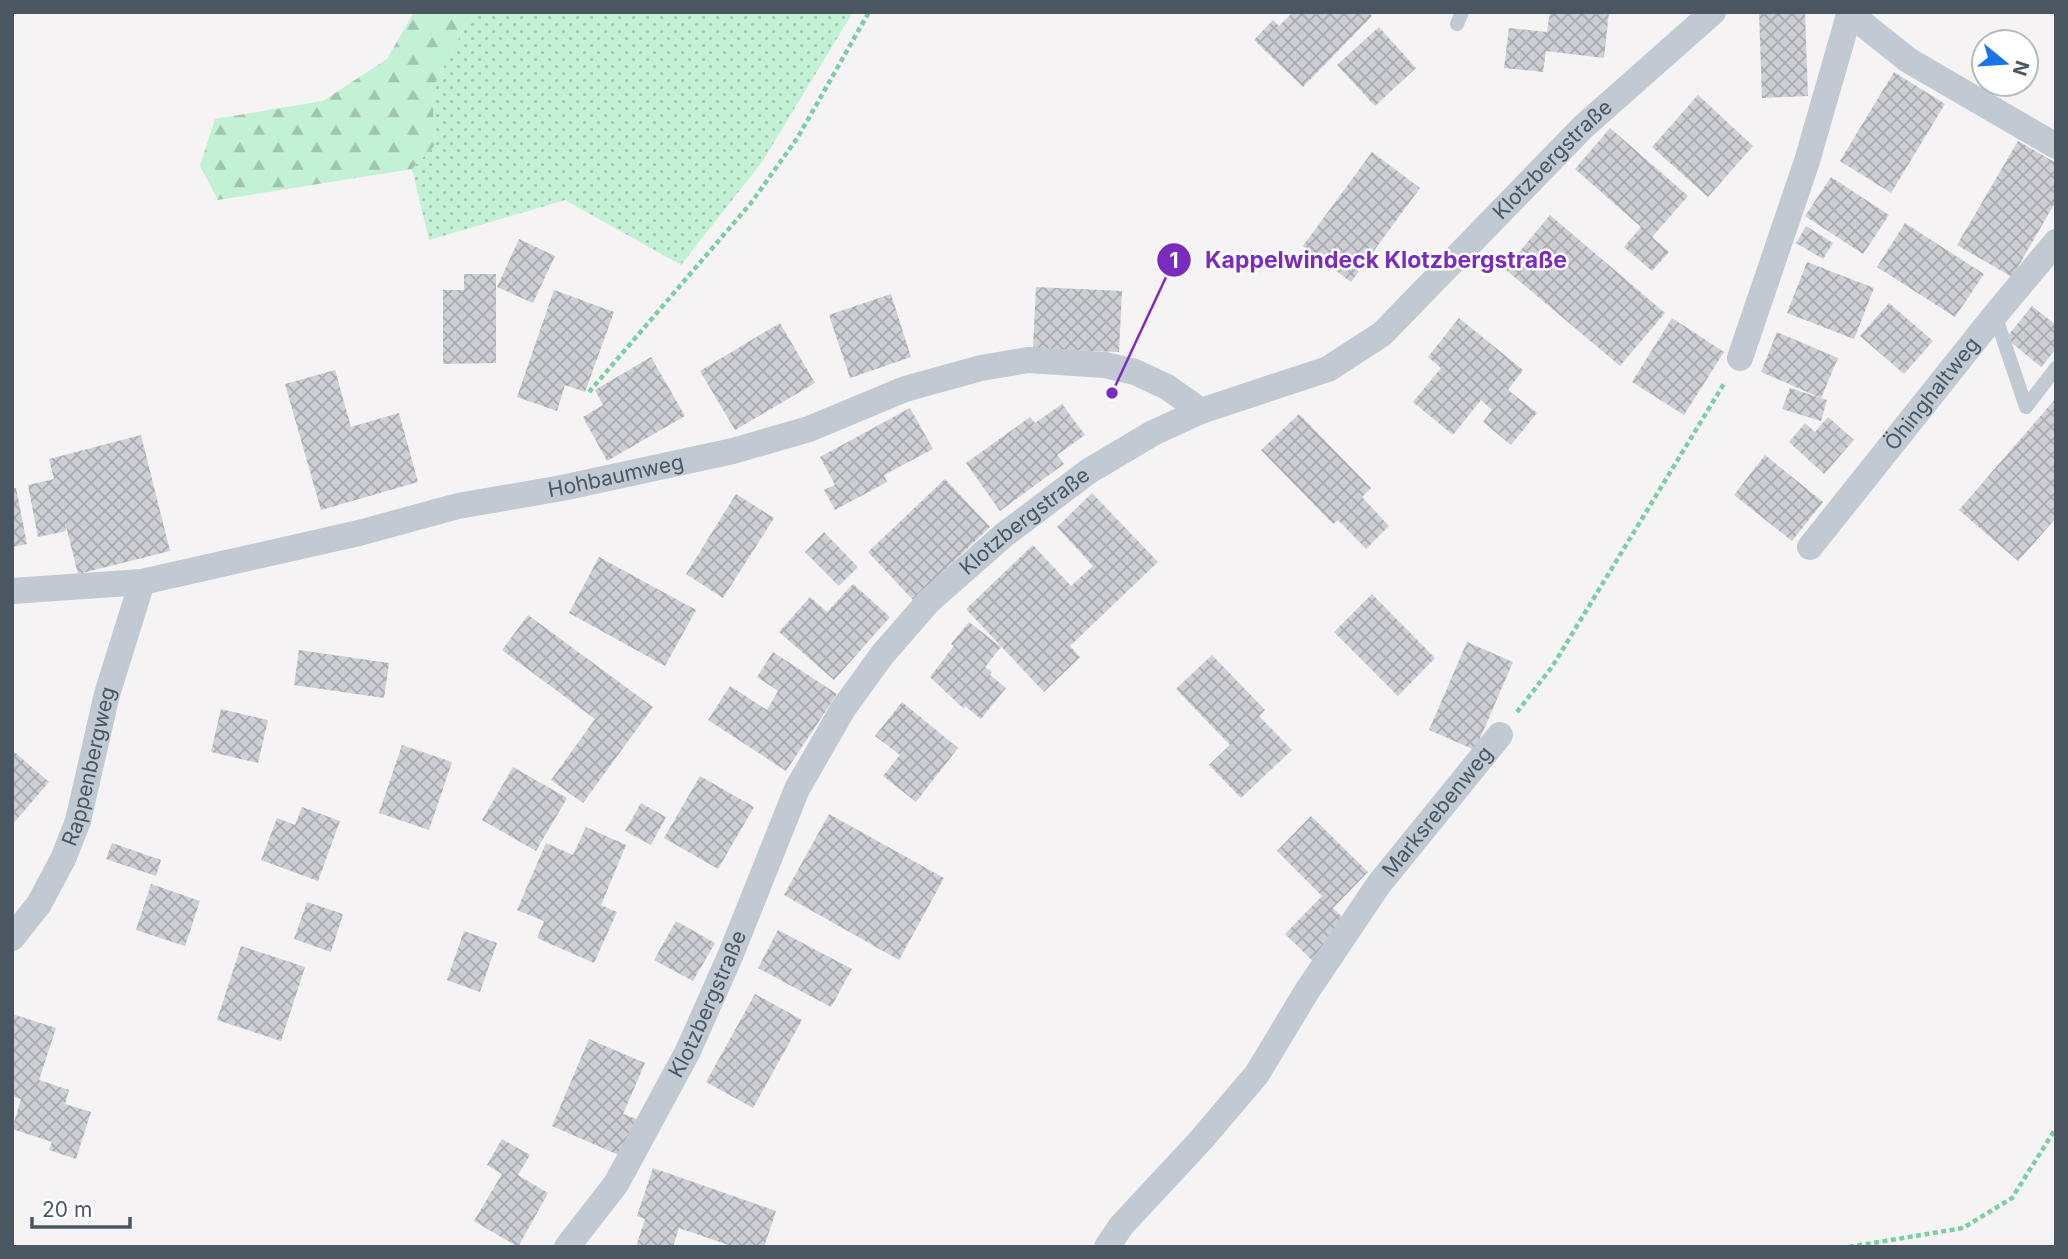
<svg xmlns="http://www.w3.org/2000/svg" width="2068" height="1259" viewBox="0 0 2068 1259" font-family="Inter,sans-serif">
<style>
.grass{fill:url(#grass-dots)}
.forest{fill:url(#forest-firs)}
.building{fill:url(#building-cross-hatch)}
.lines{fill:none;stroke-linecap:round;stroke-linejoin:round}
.path{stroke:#7ad0a6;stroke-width:4.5;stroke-dasharray:5 3.5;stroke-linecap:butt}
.service{stroke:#c1cad2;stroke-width:14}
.minor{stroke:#c1cad2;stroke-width:26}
.labels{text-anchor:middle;stroke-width:5;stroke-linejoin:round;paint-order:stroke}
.street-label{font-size:21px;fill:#4a5661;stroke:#fff}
.leader{fill:none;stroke:#7b2cbf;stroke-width:2.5}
.callout-dot{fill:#7b2cbf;stroke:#fff;stroke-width:2.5}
.mark-label{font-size:21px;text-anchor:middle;font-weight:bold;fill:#fff}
.callout-label{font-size:23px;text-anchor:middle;font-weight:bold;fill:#7b2cbf;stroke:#fff;stroke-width:5;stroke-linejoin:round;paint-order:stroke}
</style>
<defs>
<pattern id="grass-dots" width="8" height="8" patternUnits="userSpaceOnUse" patternTransform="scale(1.75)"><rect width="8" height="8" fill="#c3f1d5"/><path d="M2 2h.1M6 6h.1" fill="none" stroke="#a0c6b0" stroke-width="1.8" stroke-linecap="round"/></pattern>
<pattern id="forest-firs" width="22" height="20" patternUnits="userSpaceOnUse" patternTransform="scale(1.75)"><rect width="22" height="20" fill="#c3f1d5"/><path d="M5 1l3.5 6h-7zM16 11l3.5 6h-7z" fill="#a0c6b0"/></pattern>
<pattern id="building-cross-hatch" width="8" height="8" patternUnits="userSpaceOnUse" patternTransform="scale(1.75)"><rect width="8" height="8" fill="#cdcfd5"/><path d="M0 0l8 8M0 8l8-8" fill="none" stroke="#a8abb0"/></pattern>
</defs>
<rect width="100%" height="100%" fill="#f5f3f3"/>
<path class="grass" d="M473,12H853L762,162L681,265L565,200L429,240L412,169L435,145L432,89Z"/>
<path class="forest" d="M414,12H473L432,89L435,145L412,169L218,200L200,166L215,119L323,101L387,59Z"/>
<g class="building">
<path d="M1293,12H1368L1372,16L1303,87L1254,40L1273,20L1279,26Z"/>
<path d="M1550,12H1609L1604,58L1546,51L1543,72L1504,68L1509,28L1547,32Z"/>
<path d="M1759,12H1805L1808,96L1762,98Z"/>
<path d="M1379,27L1416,68L1375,106L1337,65Z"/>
<path d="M1894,72L1945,104L1891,193L1840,161Z"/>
<path d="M1698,95L1753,146L1708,197L1652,147Z"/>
<path d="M1610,128L1688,196L1652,237L1669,252L1652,271L1624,247L1641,227L1575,169Z"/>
<path d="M2018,141L2056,163V201L2012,277L1957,245Z"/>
<path d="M1372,152L1420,188L1351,282L1303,246Z"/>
<path d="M1831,177L1889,215L1863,254L1805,216Z"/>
<path d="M1550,215L1665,313L1620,366L1505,269Z"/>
<path d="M1905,223L1984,274L1955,317L1877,267Z"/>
<path d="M1806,226L1833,243L1823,259L1796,243Z"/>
<path d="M519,239L555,256L533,303L497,287Z"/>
<path d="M1807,262L1874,288L1854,339L1787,313Z"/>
<path d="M464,274H496V363L443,364V290H464Z"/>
<path d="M1036,287L1122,291L1119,352L1033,349Z"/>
<path d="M554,290L614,312L585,392L565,385L557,411L517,397Z"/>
<path d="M891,294L911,357L850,378L829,315Z"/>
<path d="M1889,303L1933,341L1904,374L1860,336Z"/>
<path d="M2032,306L2056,325V349L2041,367L2006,338Z"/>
<path d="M1459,318L1523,370L1508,390L1537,413L1511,445L1483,422L1492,410L1481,400L1453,435L1413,402L1441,368L1428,357Z"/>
<path d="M1672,318L1724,352L1684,415L1632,382Z"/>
<path d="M780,323L815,383L735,430L700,371Z"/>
<path d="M1777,332L1838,358L1821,398L1761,372Z"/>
<path d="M651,357L685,416L607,461L583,417L603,405L595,390Z"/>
<path d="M335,370L351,427L399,413L418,482L321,510L285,384Z"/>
<path d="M1790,388L1827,400L1821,421L1782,409Z"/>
<path d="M2056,398V518L2018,561L1959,510Z"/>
<path d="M1062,404L1085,435L1057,455L1064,464L1000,511L966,463L1030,417L1035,423Z"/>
<path d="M910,408L933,449L884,475L887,482L835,510L824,490L835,485L820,457Z"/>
<path d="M1299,414L1371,488L1362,497L1389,526L1366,549L1338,520L1333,524L1261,450Z"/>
<path d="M1828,417L1854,440L1824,474L1789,442L1805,423L1815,432Z"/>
<path d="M141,435L170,551L78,574L65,522L66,531L38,537L28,485L54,479L49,459Z"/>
<path d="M1765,455L1823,502L1792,541L1734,495Z"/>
<path d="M945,479L990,527L913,600L868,552Z"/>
<path d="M16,488L27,544L12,547V489Z"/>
<path d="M1092,493L1158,562L1070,646L1080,657L1044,692L966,609L1033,545L1071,586L1093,566L1057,527Z"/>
<path d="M736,494L774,518L723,598L686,574Z"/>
<path d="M824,532L858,567L839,586L805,552Z"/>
<path d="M599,557L696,610L665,666L569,613Z"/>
<path d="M853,584L890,617L834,680L779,632L810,597L827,612Z"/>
<path d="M1372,594L1435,658L1398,696L1334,632Z"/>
<path d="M528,615L653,707L583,803L551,780L595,719L502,650Z"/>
<path d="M969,622L1001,647L985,667L992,672L990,675L1006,688L981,719L965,706L964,709L930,677L954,646L951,644Z"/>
<path d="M1467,642L1513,662L1475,750L1429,730Z"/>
<path d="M299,650L389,663L384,698L294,685Z"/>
<path d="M773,652L837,694L786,771L708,720L730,686L767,710L778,691L757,677Z"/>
<path d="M1212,655L1265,710L1259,716L1292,750L1241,798L1209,765L1230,745L1176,689Z"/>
<path d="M902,702L958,748L916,802L883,776L900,755L875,736Z"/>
<path d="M221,709L268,720L258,763L211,752Z"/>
<path d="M402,745L452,762L429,830L379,813Z"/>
<path d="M12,750L49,782L12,825Z"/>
<path d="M513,767L567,798L536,851L482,820Z"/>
<path d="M700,776L754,807L718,869L664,838Z"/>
<path d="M641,803L666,817L651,845L625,831Z"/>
<path d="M302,807L340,821L318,881L261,860L277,818L295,825Z"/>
<path d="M829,814L944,878L899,960L784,895Z"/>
<path d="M1311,816L1368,872L1333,908L1350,925L1314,962L1285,934L1322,896L1277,851Z"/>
<path d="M586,827L626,845L601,905L617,912L594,963L537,938L544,921L517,910L546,843L573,855Z"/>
<path d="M112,843L161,860L156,876L106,859Z"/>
<path d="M151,884L200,901L185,946L136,930Z"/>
<path d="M307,902L343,914L331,952L294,939Z"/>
<path d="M676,921L715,943L693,981L654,960Z"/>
<path d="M778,930L852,969L831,1007L758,968Z"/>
<path d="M464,931L497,943L480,992L447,980Z"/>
<path d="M241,946L305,967L281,1041L217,1020Z"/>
<path d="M755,994L802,1020L753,1108L706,1082Z"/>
<path d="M12,1014L56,1028L39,1080L69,1090L65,1104L91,1112L76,1159L49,1150L52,1142L12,1129L21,1099L12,1096Z"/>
<path d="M589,1039L645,1063L623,1114L636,1119L621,1156L552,1126Z"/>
<path d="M502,1139L530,1155L518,1175L548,1193L518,1247L474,1221L502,1174L487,1165Z"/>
<path d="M653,1168L776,1211L764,1247H734L679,1228L673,1247H636L645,1219L637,1216Z"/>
</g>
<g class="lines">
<g class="path">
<path d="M589,392L751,203L798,137L869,12"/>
<path d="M1517,712L1552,667L1725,382"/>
<path d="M1849,1247L1963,1228L2012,1198L2056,1128"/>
</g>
<g class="service">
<path d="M1457,24L1462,12"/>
<path d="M1995,315L2026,407L2056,368"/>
</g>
<g class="minor">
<path d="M1848,12L1908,60L2056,146"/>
<path d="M1740,358L1807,161L1849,15"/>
<path id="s1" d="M1810,547L1995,315L2056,242"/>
<path id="s2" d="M12,591L142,582L359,533L458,506L562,488L733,451L809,429L905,389L981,368L1028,360L1105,365L1135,372L1167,387L1201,411"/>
<path id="s3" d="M12,938L39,904L63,859L78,821L107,694L142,582"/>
<path id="s4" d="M567,1247L616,1184L688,1051L731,954L797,789L843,709L882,655L929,601L1004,535L1089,471L1153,433L1201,411L1328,369L1382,334L1583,127L1713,12"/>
<path id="s5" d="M1107,1247L1121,1226L1201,1140L1257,1074L1307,991L1379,884L1500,735"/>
</g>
</g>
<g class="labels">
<g class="street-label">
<text dy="7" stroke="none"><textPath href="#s4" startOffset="1521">Klotzbergstraße</textPath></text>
<text dy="7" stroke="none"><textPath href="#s1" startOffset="196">Öhinghaltweg</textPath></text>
<text dy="7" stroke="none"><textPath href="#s2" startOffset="616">Hohbaumweg</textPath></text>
<text dy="7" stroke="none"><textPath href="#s4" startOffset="870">Klotzbergstraße</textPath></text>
<text dy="7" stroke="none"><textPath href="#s3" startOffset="191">Rappenbergweg</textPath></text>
<text dy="7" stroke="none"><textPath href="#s5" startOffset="548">Marksrebenweg</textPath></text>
<text dy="7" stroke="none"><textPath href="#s4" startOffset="282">Klotzbergstraße</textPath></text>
</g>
</g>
<path class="leader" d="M1112 393L1174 260"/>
<g class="callout-dot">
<circle cx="1112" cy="393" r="7"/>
<circle cx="1174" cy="260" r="18"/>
</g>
<g class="mark-label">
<text x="1174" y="268">1</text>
</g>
<g class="callout-label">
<text x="1386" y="268">Kappelwindeck Klotzbergstraße</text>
</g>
<rect width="2068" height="1259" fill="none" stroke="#4a5661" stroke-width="28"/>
<g transform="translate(2005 63) rotate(108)"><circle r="33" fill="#ffffff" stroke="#b7bbc0" stroke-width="2"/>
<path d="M0-5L12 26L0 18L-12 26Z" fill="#1a73e8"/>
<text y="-10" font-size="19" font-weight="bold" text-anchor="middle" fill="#4a5661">N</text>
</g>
<path d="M32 1217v10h98v-10" fill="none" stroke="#4a5661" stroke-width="3.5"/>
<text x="42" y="1217" font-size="21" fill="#4a5661" stroke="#ffffff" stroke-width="5" paint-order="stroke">20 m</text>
</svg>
